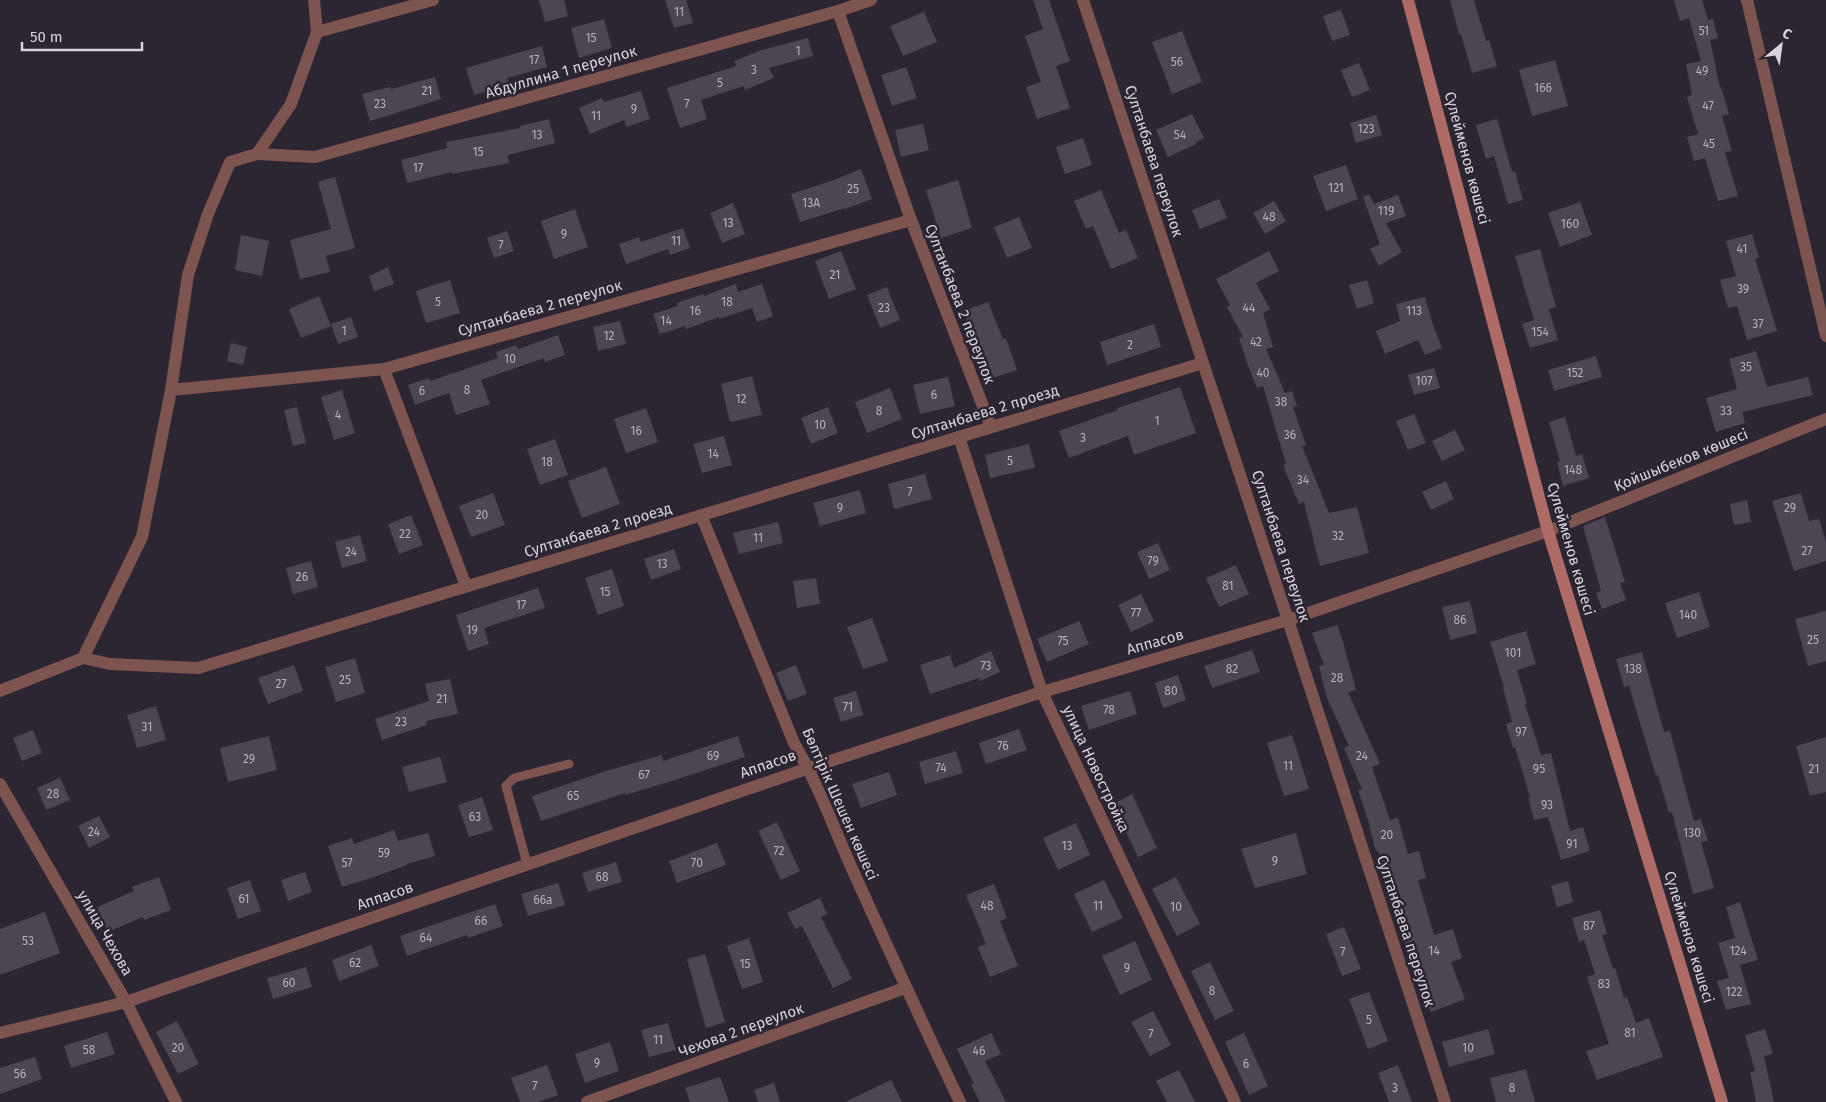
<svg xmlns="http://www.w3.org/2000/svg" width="1826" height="1102" viewBox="0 0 1826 1102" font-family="'Fira Sans',sans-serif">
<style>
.building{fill:#4c4653}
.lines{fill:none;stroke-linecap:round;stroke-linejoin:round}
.service{stroke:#7e5451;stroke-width:9}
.minor{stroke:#7e5451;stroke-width:12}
.tertiary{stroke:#7e5451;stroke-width:12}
.secondary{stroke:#ae6b66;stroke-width:12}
.labels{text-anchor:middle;stroke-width:5;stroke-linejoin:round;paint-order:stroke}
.number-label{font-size:12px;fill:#b5b0ba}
.street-label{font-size:15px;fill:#d8d4dc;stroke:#2c2632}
</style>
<rect width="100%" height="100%" fill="#2c2632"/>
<g class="building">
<path d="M539,0H564L568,16L545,22Z"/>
<path d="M665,0H686L693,23L674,28Z"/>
<path d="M1033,0H1049L1070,61L1056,66L1070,108L1037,119L1026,87L1041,82L1025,36L1043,29Z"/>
<path d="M1450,0H1474L1486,41L1489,40L1497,66L1472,73L1461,34H1459Z"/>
<path d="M1674,0H1702L1708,20L1713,19L1718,38L1710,40L1720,88L1721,87L1729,114L1722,116L1732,151L1725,152L1738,196L1718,201L1705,158L1694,161L1687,137L1698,134L1687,97L1692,95L1686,64L1701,61L1689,18L1680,21Z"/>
<path d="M1341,10L1350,35L1332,41L1323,16Z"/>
<path d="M924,12L937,42L903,56L890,26Z"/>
<path d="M604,19L612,48L579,58L571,28Z"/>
<path d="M1182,31L1202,82L1172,94L1152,42Z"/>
<path d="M808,38L813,56L769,68L774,78L745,90L744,86L701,100L707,119L680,128L667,88L736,66L734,61L762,50Z"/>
<path d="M542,46L547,67L507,78L509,85L474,95L466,68Z"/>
<path d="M1555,60L1568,106L1532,116L1519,70Z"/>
<path d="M1359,63L1370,90L1352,97L1341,70Z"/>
<path d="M906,67L917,98L892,106L881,75Z"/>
<path d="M435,77L441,99L370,121L362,94L390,87L391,89Z"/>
<path d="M641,91L650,119L626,127L624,120L590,134L579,108L602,98L604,102Z"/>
<path d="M1192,114L1204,138L1195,143L1196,144L1168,157L1156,130Z"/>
<path d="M1376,115L1382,135L1356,143L1350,123Z"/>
<path d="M549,119L555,143L508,155L509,163L452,174V172L407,183L401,160L447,148L446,142L520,128V126Z"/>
<path d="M1497,119L1512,172L1515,171L1523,200L1508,204L1494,156L1486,159L1476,125Z"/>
<path d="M923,124L929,150L901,157L895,130Z"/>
<path d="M1083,138L1092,165L1065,174L1056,147Z"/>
<path d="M1346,165L1358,199L1326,211L1313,176Z"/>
<path d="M861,169L872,199L845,209V208L800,222L791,194L834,180Z"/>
<path d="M335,177L355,248L326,256L330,272L300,279L290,240L331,229L318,182Z"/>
<path d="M958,180L972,228L941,238L926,190Z"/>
<path d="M1101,190L1119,233L1126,230L1138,258L1111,269L1093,226L1086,229L1074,201Z"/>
<path d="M1369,194L1374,204L1398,195L1406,216L1386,223L1402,252L1379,266L1370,249L1380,244L1363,197Z"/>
<path d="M1219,199L1227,218L1200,229L1192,210Z"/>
<path d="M1274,201L1286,221L1265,234L1253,213Z"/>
<path d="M1580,202L1592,235L1560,247L1548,213Z"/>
<path d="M733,203L745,234L722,243L710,213Z"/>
<path d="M575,209L588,247L554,259L541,221Z"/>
<path d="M1019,217L1032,248L1007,258L994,227Z"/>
<path d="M683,228L690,248L670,255L668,249L626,264L619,244L639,237L641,242Z"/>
<path d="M507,231L514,251L494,258L487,238Z"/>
<path d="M1752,234L1759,257L1755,259L1777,331L1747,340L1737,306L1728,308L1720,280L1736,276L1726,241Z"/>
<path d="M241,235L269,241L262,276L235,270Z"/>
<path d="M1540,249L1556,307L1549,309L1558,340L1530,348L1522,324L1534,320L1515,256Z"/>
<path d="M841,251L856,289L829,299L815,261Z"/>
<path d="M1269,251L1279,271L1256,283L1270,309L1263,313L1273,347L1266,349L1285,393L1292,391L1297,406L1293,407L1306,445L1302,446L1329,513L1357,507L1369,553L1320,566L1304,502L1299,504L1283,465L1286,464L1263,386L1257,388L1248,366L1239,338L1243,337L1227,307L1230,305L1216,279Z"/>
<path d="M388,267L394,284L374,291L369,276Z"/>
<path d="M450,280L460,313L426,323L416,291Z"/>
<path d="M1367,280L1374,303L1357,309L1349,285Z"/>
<path d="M736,284L738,292L762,284L773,316L757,322L752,308L719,319V317L686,329L685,326L660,334L653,314L678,306L677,303L703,294L704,296Z"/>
<path d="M887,287L900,320L880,328L867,295Z"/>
<path d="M319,296L331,326L301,338L289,309Z"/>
<path d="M1425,297L1433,325L1442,348L1425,355L1418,340L1385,354L1376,331L1400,321L1396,304Z"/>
<path d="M988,302L1003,339L1006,338L1017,370L989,379L977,341L976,342L963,311Z"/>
<path d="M351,317L358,337L338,344L331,324Z"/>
<path d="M620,321L626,344L598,351L593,327Z"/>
<path d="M1154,324L1161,347L1107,365L1100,342Z"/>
<path d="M558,335L565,355L545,362L544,358L481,380L490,404L456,415L449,393L415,405L408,385L429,378L430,381L498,358L496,352L516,345L518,349Z"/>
<path d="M231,343L247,347L243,365L227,361Z"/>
<path d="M1756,351L1767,387L1808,377L1813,395L1742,412L1745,423L1716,432L1706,398L1737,389L1729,359Z"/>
<path d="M1596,356L1602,377L1554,391L1548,370Z"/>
<path d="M1434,368L1440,388L1414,395L1408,375Z"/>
<path d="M752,376L762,415L730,422L721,384Z"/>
<path d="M948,377L955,406L920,414L913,385Z"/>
<path d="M1180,387L1196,433L1134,455L1128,436L1069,458L1059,431L1118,410V408Z"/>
<path d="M890,388L902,419L867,433L855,402Z"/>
<path d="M342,390L355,433L334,440L321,397Z"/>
<path d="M297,407L306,443L293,446L284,410Z"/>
<path d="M828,407L838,433L811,444L801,418Z"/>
<path d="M646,408L658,442L626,453L614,419Z"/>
<path d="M1414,414L1426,443L1408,450L1396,421Z"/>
<path d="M1565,417L1576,456L1582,454L1589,478L1563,486L1557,462L1560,461L1549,422Z"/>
<path d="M1455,430L1465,450L1442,461L1432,441Z"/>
<path d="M724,436L732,465L702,473L693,444Z"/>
<path d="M555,439L568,475L540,485L527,449Z"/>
<path d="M1029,444L1035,468L990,478L985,455Z"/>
<path d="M606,467L620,504L582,518L568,481Z"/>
<path d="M925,474L932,499L894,509L888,484Z"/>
<path d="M1446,481L1454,499L1431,510L1422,492Z"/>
<path d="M860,490L866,513L820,526L813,503Z"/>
<path d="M493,493L505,525L471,537L459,506Z"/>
<path d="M1801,493L1809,521L1819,519L1826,542V561L1794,571L1772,501Z"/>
<path d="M1747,500L1751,522L1734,525L1730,504Z"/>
<path d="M411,515L423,545L399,554L388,524Z"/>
<path d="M1605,517L1625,582L1620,583L1626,600L1602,609L1596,593L1601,591L1583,526Z"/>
<path d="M778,522L783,543L739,554L733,533Z"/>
<path d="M360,535L367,561L342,568L335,542Z"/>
<path d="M1158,543L1170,570L1149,579L1137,552Z"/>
<path d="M674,549L681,569L651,580L644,559Z"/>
<path d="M311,561L318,587L293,594L286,568Z"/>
<path d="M1236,565L1249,594L1219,607L1206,578Z"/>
<path d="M612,569L624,606L598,615L585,578Z"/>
<path d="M816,578L820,604L797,608L793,581Z"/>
<path d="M538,588L545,608L484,628L489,644L468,651L456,615Z"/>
<path d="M1699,592L1710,627L1677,638L1665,603Z"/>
<path d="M1141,594L1154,621L1131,632L1118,605Z"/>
<path d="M1470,601L1477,633L1450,640L1442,607Z"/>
<path d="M1826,611V661L1808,666L1795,619Z"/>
<path d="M872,618L888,661L863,669L847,627Z"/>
<path d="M1079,621L1089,644L1047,662L1037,639Z"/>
<path d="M1337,625L1343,642L1356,690L1348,692L1380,764L1372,767L1390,820L1398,818L1408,854L1419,851L1426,878L1418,880L1434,935L1453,929L1462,958L1451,962L1465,999L1431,1012L1415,973L1401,928L1399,929L1378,851H1376L1369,826H1370L1358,790L1362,789L1344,748L1349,746L1327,698L1319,666L1324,665L1312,633Z"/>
<path d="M1526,631L1536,664L1517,670L1527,704H1525L1541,755L1551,753L1570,831L1583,827L1590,851L1561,860L1548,817L1534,820L1528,797H1530L1515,747L1513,748L1506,724L1512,722L1503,688L1504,687L1490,642Z"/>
<path d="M1252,650L1260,672L1212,688L1204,666Z"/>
<path d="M991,651L1000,672L980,681L979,678L930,694L920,665L950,655L954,668Z"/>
<path d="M1642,652L1664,732L1670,731L1694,821L1701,819L1708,841L1701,842L1714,888L1693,894L1672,812L1669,813L1658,775L1656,776L1629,686L1624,687L1616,659Z"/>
<path d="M355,658L365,693L336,702L325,667Z"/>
<path d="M294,665L303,691L268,704L258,678Z"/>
<path d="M796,665L807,694L788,701L776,673Z"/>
<path d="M1178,675L1186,700L1163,708L1155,683Z"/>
<path d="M450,679L458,714L426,721L427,725L382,740L375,719L429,701L425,684Z"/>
<path d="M856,691L863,715L841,722L833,698Z"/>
<path d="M1130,691L1137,714L1089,730L1081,706Z"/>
<path d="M156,706L166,740L137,748L127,715Z"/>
<path d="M1019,729L1027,750L986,764L979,743Z"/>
<path d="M33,730L42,753L22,761L13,738Z"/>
<path d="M1292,735L1309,789L1284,796L1267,743Z"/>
<path d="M269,736L277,770L228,782L220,748Z"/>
<path d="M738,736L745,757L672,781L625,795V793L541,821L532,796L606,771L662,755L663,761Z"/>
<path d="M1826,737V792L1810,796L1796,746Z"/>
<path d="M956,751L963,773L925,784L919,762Z"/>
<path d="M440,757L447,782L409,792L402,767Z"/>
<path d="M889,772L897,795L861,808L852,784Z"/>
<path d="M60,778L70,800L46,810L37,788Z"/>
<path d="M1132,794L1157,848L1138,857L1113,804Z"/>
<path d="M482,797L493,830L469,837L458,805Z"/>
<path d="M99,816L110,837L89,848L78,826Z"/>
<path d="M777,822L800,871L781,880L758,831Z"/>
<path d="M1076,823L1090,855L1058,870L1043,838Z"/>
<path d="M394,830L398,841L428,833L435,856L407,864V865L374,877L342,887L328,846L352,838L354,844Z"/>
<path d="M1296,833L1307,874L1255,888L1241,849Z"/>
<path d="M717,843L726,865L677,883L669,861Z"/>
<path d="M616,862L622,882L588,892L582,873Z"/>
<path d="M305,872L312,892L288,901L281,880Z"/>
<path d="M159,877L171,910L144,920L143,917L108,932L97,907L134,891L132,887Z"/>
<path d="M1176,877L1200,924L1177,936L1152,889Z"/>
<path d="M250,880L261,911L238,919L227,888Z"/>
<path d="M1104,880L1123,918L1092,932L1074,894Z"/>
<path d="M1568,881L1573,902L1557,907L1551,886Z"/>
<path d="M558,883L565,905L528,916L521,894Z"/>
<path d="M994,884L1007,918L1000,921L1018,966L990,977L978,947L986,944L966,895Z"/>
<path d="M820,898L827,914L821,917L852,979L833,988L802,926L795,929L787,913Z"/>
<path d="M1740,902L1758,960L1740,965L1751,1004L1726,1010L1717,981L1729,978L1718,943L1735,938L1726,907Z"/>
<path d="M495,904L503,926L468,938L467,935L407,956L400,936Z"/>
<path d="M1600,910L1607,934L1602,935L1613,969L1615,968L1624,998L1627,997L1636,1023L1649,1018L1663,1057L1597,1080L1586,1051L1609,1044L1587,977L1595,974L1584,940L1579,942L1572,918Z"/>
<path d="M45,912L60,953L0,975V929Z"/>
<path d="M1344,927L1361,969L1342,976L1326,934Z"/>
<path d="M749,938L763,982L742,989L727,946Z"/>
<path d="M1135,941L1152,980L1120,995L1102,956Z"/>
<path d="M371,945L379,966L339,981L332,960Z"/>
<path d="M705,954L725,1022L706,1028L687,959Z"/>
<path d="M1210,962L1234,1011L1215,1020L1191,971Z"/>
<path d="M306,967L312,987L273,999L267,978Z"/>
<path d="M1369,992L1388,1041L1368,1049L1349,999Z"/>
<path d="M1153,1011L1171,1045L1150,1056L1131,1022Z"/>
<path d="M177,1021L199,1064L178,1074L156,1032Z"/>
<path d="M668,1023L676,1050L649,1057L641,1030Z"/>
<path d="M1488,1029L1495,1054L1449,1067L1442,1042Z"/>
<path d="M1765,1029L1773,1054L1764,1056L1774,1102H1756L1750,1072L1755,1071L1745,1035Z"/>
<path d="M107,1032L115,1054L71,1068L64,1046Z"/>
<path d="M991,1033L1001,1054L985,1061L1006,1102H980L971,1085L974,1084L957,1049Z"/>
<path d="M1244,1033L1268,1086L1249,1095L1225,1042Z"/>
<path d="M610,1042L619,1071L585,1083L575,1054Z"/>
<path d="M35,1057L42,1079L0,1094V1068Z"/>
<path d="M547,1065L558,1095L538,1102H520L511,1078Z"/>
<path d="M1398,1065L1412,1102H1389L1378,1073Z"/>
<path d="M1526,1069L1535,1102H1496L1490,1078Z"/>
<path d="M1179,1070L1195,1102H1167L1156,1081Z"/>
<path d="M720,1077L729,1102H690L685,1088Z"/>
<path d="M891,1080L902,1102H845Z"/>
<path d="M774,1083L780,1102H758L754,1090Z"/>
</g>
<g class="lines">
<path class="service" d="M527,864L506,786L514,778L569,764"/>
<g class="minor">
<path d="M1083,0L1288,620L1445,1102"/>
<path d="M1747,0L1826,336"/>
<path d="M838,11L911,220L991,427"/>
<path d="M317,32L433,0"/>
<path d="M257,154L315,157L838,11L871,0"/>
<path d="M384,369L466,586"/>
<path d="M171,390L384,369L911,220"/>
<path d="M959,437L1042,692L1235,1102"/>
<path d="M701,515L794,743C818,784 834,828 853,871C888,948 923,1025 960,1102"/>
<path d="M1548,531L1826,419"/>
<path d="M83,658L142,537L171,390L188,275L208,214L230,162L257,154L291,104L317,32L314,0"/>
<path d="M0,691L83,658L110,664L198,668L1203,363"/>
<path d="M0,784L126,1002L176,1102"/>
<path d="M587,1102L905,988"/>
</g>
<path class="tertiary" d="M0,1033L126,1002L809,768L1042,692L1288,620L1548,531"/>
<path class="secondary" d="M1408,0L1548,531L1722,1102"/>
</g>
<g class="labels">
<g class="number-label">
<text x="679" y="16">11</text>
<text x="1704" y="35">51</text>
<text x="591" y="42">15</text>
<text x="798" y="55">1</text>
<text x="534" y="64">17</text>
<text x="1177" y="66">56</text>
<text x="754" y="74">3</text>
<text x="1702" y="75">49</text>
<text x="720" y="87">5</text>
<text x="1543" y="92">166</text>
<text x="427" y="95">21</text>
<text x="380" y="108">23</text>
<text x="687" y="108">7</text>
<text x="1708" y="110">47</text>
<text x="634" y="113">9</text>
<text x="596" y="120">11</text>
<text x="1366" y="133">123</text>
<text x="537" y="139">13</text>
<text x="1180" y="139">54</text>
<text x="1709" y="148">45</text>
<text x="478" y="156">15</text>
<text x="418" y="172">17</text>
<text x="1336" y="192">121</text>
<text x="853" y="193">25</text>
<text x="811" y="207">13А</text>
<text x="1386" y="215">119</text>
<text x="1269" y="221">48</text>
<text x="728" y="227">13</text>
<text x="1570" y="228">160</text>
<text x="564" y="238">9</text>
<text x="676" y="245">11</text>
<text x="501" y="249">7</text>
<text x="1742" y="253">41</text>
<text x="835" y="279">21</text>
<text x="1743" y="293">39</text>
<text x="438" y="306">5</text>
<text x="727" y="306">18</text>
<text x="884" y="312">23</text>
<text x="1249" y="312">44</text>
<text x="695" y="315">16</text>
<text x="1414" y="315">113</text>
<text x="666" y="325">14</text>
<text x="1758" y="328">37</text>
<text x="344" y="335">1</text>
<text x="1540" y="336">154</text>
<text x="609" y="340">12</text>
<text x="1256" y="346">42</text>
<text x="1130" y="349">2</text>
<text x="510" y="363">10</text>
<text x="1746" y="371">35</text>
<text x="1263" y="377">40</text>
<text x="1575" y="377">152</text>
<text x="1424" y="385">107</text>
<text x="467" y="394">8</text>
<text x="422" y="395">6</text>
<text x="934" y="399">6</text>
<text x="741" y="403">12</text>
<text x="1281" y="406">38</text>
<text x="879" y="415">8</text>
<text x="1726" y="415">33</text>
<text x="338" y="419">4</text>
<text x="1157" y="425">1</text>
<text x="820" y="429">10</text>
<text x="636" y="435">16</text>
<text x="1290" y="439">36</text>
<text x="1083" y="442">3</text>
<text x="713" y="458">14</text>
<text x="1010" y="465">5</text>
<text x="547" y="466">18</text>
<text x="1573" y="474">148</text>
<text x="1303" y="484">34</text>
<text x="910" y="496">7</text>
<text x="840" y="512">9</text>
<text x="1790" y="512">29</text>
<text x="482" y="519">20</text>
<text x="405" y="538">22</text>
<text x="1338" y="540">32</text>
<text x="758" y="542">11</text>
<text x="1807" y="555">27</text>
<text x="351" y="556">24</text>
<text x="1153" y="565">79</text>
<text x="662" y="568">13</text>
<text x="302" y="581">26</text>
<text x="1228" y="590">81</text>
<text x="605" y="596">15</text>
<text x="521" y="609">17</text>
<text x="1136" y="617">77</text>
<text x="1688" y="619">140</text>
<text x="1460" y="624">86</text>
<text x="472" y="634">19</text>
<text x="1813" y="644">25</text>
<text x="1063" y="645">75</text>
<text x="1513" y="657">101</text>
<text x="986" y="670">73</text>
<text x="1232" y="673">82</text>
<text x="1633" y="673">138</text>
<text x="1337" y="682">28</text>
<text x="345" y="684">25</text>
<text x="281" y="688">27</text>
<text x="1171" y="695">80</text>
<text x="442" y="703">21</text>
<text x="848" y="711">71</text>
<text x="1109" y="714">78</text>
<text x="401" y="726">23</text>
<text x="147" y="731">31</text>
<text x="1521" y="736">97</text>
<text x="1003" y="750">76</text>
<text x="713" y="760">69</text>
<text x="1362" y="760">24</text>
<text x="249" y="763">29</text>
<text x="1288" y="770">11</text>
<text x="941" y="772">74</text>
<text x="1539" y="773">95</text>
<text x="1814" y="773">21</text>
<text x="644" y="779">67</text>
<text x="53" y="798">28</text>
<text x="573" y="800">65</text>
<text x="1547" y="809">93</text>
<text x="475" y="821">63</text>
<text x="94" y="836">24</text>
<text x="1692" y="837">130</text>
<text x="1387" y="839">20</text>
<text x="1572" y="848">91</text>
<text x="1067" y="850">13</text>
<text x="779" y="855">72</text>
<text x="384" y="857">59</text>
<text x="1275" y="865">9</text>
<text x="347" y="867">57</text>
<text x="697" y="867">70</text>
<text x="602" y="881">68</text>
<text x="244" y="903">61</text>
<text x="543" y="904">66а</text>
<text x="987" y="910">48</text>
<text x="1098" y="910">11</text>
<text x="1176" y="911">10</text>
<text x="481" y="925">66</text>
<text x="1589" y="930">87</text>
<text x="426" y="942">64</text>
<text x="28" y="945">53</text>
<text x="1434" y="955">14</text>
<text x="1738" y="955">124</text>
<text x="1343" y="956">7</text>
<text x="355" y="967">62</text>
<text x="745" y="968">15</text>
<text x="1127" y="972">9</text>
<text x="289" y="987">60</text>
<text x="1604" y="988">83</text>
<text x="1212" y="995">8</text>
<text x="1734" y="996">122</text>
<text x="1369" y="1024">5</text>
<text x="1630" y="1037">81</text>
<text x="1151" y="1038">7</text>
<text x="658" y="1044">11</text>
<text x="178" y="1052">20</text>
<text x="1468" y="1052">10</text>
<text x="89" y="1054">58</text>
<text x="979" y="1055">46</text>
<text x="597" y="1067">9</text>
<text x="1246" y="1068">6</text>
<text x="20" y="1078">56</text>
<text x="535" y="1090">7</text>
<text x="1395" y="1092">3</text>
<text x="1512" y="1092">8</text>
</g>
<g class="street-label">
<text transform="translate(561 72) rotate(-16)" y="5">Абдуллина 1 переулок</text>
<text transform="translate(1467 158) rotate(75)" y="5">Сүлейменов көшесі</text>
<text transform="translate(1154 161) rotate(72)" y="5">Султанбаева переулок</text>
<text transform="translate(960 304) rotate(69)" y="5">Султанбаева 2 переулок</text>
<text transform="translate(540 308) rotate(-16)" y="5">Султанбаева 2 переулок</text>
<text transform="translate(985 412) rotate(-17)" y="5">Султанбаева 2 проезд</text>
<text transform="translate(1681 460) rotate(-22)" y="5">Қойшыбеков көшесі</text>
<text transform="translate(598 530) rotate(-17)" y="5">Султанбаева 2 проезд</text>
<text transform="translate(1281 546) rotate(72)" y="5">Султанбаева переулок</text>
<text transform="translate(1571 549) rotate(74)" y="5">Сүлейменов көшесі</text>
<text transform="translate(1155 642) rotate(-16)" y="5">Аппасов</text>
<text transform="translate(768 764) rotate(-19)" y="5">Аппасов</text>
<text transform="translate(1096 769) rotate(65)" y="5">улица Новостройка</text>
<text transform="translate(840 804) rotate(66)" y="5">Бөлтірік Шешен көшесі</text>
<text transform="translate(385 896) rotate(-19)" y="5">Аппасов</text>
<text transform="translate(1406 931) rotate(72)" y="5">Султанбаева переулок</text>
<text transform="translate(105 933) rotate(60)" y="5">улица Чехова</text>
<text transform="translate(1689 937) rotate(73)" y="5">Сүлейменов көшесі</text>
<text transform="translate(741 1030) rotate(-20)" y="5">Чехова 2 переулок</text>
</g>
</g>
<g transform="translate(1781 45) rotate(29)" stroke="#2c2632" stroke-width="4" paint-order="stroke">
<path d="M0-4L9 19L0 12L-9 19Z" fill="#d8d4dc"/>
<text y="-8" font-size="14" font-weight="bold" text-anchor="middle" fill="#d8d4dc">С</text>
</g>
<path d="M22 42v8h120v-8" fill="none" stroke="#d8d4dc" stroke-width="2.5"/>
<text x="30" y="42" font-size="15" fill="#d8d4dc" stroke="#2c2632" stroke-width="4" paint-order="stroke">50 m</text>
</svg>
